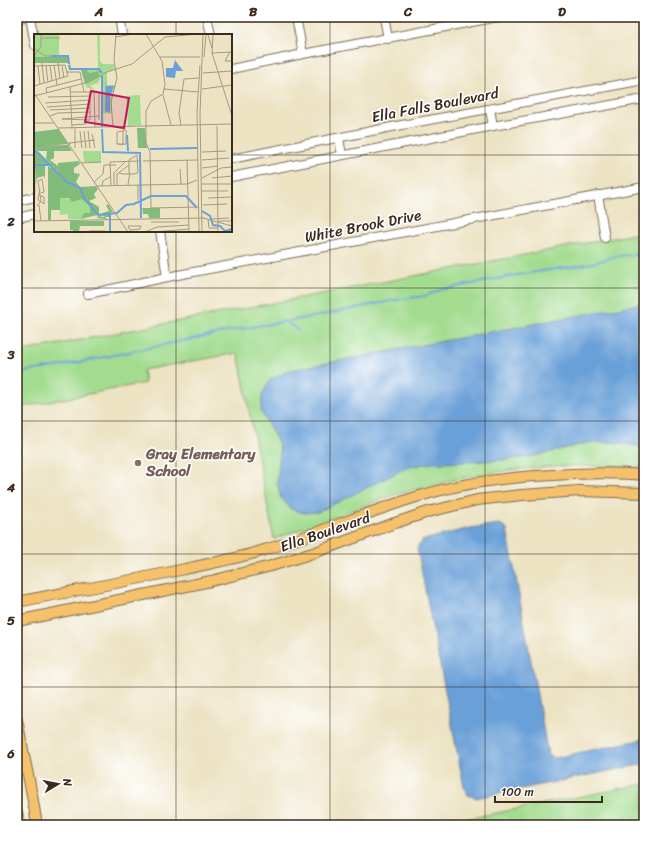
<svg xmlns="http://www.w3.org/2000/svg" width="661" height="842" viewBox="0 0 661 842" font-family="Sriracha,sans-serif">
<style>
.green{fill:#a3dc8f;stroke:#6f8356}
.water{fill:#6ba0d8;stroke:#53657b}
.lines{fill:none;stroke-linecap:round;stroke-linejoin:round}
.stream{stroke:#6ba0d8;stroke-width:2}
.minor-casing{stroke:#796b58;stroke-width:10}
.major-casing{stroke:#796b58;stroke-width:12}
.minor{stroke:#fff;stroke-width:8}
.major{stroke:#f5c16b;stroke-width:10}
.grid{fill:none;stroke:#3b2a1e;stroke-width:1;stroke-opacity:0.55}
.education-dot{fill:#8d6e63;stroke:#fff;stroke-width:1.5}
.labels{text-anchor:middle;stroke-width:3;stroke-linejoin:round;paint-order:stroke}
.street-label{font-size:15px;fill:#3b2a1e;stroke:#fff}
.education-label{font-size:15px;font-weight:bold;fill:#785e54;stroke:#fff;text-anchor:start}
.inset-river{fill:none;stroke:#6ba0d8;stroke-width:2}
.inset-road{fill:none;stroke:#a59981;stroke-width:1}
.view{fill:#c2185b;fill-opacity:0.15;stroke:#c2185b;stroke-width:2}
.inset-edge{fill:none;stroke:#3b2a1e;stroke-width:2}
.neatline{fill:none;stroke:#3b2a1e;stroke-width:1.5}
.grid-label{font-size:13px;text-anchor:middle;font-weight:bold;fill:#3b2a1e}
</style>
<rect width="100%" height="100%" fill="#fff"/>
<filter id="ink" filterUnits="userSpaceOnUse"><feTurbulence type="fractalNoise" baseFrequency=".025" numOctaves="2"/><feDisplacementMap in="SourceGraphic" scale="8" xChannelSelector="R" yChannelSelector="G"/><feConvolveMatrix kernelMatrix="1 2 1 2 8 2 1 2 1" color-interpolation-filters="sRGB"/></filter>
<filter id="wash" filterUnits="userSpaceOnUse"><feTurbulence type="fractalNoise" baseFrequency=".012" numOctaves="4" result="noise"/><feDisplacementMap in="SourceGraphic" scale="16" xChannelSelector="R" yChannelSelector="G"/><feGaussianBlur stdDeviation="0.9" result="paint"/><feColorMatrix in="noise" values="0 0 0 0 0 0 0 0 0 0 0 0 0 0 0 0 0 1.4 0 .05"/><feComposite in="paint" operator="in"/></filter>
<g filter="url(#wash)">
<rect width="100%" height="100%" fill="#ece3c3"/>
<g class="green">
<path d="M644,232V467L615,466H556L510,470L458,479L397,494L274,539L238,353L143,370L145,383L17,408V352Z"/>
<path d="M644,784V825H435Z"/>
</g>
<g class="water">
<path d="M644,303V448L631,445L609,442L587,443L530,457L504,460L424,464L406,468L318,512L304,513L291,509L281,498L277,483L280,453L278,442L261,412L262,395L270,380L290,370Z"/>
<path d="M500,524L507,529L548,755L554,758L644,739V764L476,798L468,795L464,787L417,548L423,540L470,528Z"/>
</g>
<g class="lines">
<g class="stream">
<path d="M286,322L298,330"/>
<path d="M17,373L61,366L240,329L318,316L395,300L425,296L440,290L523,274L588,264L617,256L644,254"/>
</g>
</g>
</g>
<g filter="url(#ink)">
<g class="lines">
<g class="minor-casing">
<g id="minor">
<path d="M30,17L35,45"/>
<path d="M119,17L122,35"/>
<path d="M207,17L211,35"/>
<path d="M296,17L303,54"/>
<path d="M384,17L388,39"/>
<path d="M17,19L30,17"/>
<path d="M231,69L303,54L498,17"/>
<path d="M490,109L493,126"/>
<path d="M339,138L342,155"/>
<path d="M231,159L402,125L644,80"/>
<path d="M231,177L493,126L644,99"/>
<path d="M598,195L605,238"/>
<path d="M17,201L35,197"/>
<path d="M17,218L35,214"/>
<path d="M160,231L167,277"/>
<path d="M88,294L167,277L644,187"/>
</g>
</g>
<g class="major-casing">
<g id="major">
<path d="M17,602C73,591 129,581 185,569C210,563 236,559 261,551C316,535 368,511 423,495C465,482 509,477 553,475C584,473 614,472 644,475"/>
<path d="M17,621L211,581L271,566L316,552L395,523L428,512L477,500L522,495L580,491L644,493"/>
<path d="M17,720L32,795L37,825"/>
<path d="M17,812L20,825"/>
</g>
</g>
<use href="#minor" class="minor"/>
<use href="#major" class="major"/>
</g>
</g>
<path class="grid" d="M176,17V35M330,17V825M485,17V825M17,155H35M231,155H644M176,231V825M17,288H644M17,421H644M17,554H644M17,687H644"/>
<circle class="education-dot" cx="138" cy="463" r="4"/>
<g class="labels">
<g class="street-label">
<text transform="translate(435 105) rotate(-11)" y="5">Ella Falls Boulevard</text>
<text transform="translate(363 226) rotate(-11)" y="5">White Brook Drive</text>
<text transform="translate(325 532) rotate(-19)" y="5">Ella Boulevard</text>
</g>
<g class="education-label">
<text x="146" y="459">Gray Elementary<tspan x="146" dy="17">School</tspan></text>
</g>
</g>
<g transform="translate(34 34)">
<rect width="198" height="198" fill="#ece3c3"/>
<path d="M0,0H25V22L35,23L37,34H64L63,0H66V27L69,30H80L81,34L73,39V51H82L78,61V79L69,80L70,92L68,93L67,43L64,49L56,52L60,55V56L52,53L49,42L64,38L55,39L52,36L35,35L34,23H0ZM106,61L107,91L94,92L92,62ZM0,113L26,139L17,132H1L2,150L0,151V130H14ZM49,117H67V129L50,128ZM25,164L47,165L56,172V180L47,185H34V180L26,181Z" fill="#a3dc8f"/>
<path d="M0,23H34L35,29H0ZM47,36H66L67,42L64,36H53L55,39L64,37L65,42L51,50ZM103,94H111L113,114H104ZM24,95L34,110L3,113L34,111L38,117H20V124L16,126L24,132V129L45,127L46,130L40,134V139L46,140L42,148L46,153L62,152L64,155L60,160L62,164L55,167L65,173V180L75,177L72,171L74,170L79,178L73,180L75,179V183H71L73,185L63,184L64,182L70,183L71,182L63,181L47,185L50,179H56V172L47,165L38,168L35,164H26V176H17V186H14V132L26,139L12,125L13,117H4L0,113V98ZM0,116L15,130H0ZM1,132H11V145L10,142L3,144L2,150ZM107,166L108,174H126V184H115L114,180H109ZM36,187H70V192H46L45,197L36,198L40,196H36Z" fill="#82bc7a"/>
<path d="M141,26L149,37H142L141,44L132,43V34H139ZM72,40V52H80L76,63V79L71,77Z" fill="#6ba0d8"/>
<path class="inset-river" d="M17,22H34L35,30M35,31L36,35H65L68,39M68,42V93M68,95L69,118L106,119L107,184M93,101L94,117M0,115L33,148L46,154L50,164L64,181L83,179L92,171L100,170L117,162H152L163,174M116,115L163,114M0,131H18M168,177L176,182L179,191L186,192L191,197L198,195M76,179V198"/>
<path class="inset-road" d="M112,0L128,27L131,50L129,60L117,67L112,77V109L116,118L117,174L165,173M170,0H196M174,1L178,14M179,1L178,19L198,82M82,3L99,0M8,4H26M0,14L11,22H17M196,18L191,27H198M178,19L198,18M1,21L7,12V0M126,23H166M170,23L172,0M8,29L10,49M24,29L26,45M16,31L18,47M20,31L23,51M0,32L31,31L34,42L0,52M4,32L6,50M12,32L14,48M28,32L30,44M32,38H46L50,58M169,39L198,37M36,53L38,95M130,55L164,58M168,55L198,51M60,56L61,93M37,58H65V86M0,59L94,198M13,59L12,54L47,45M129,61L137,91M0,62L55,48L73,38L98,30L131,3L164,0M14,63L56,62M11,69L56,66M13,73L56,70M16,76L56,74M16,82L24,79L56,78M28,85L56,86V58M28,85L65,82M0,89H20M38,91L52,90V86M147,91L145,79L150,45L165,44M183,92L184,198M79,93L77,68L83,44L80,26L82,0M24,94L198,90M41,94V114M46,97L48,114M50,97L52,114M54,97L56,114M58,100L61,114M35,109L61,106M84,110L89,111V96H92V110H83V98L89,97M4,112H32L37,109M168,118L192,117M153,126L155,198M168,126L195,124M109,127L164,126M47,129L67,128M168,134L184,132M146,135L147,150M85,139L89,140H99L104,139L103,121L95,126V140L96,142L95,143L94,151M168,144L187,134L198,133M178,144L198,142M60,148L69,140L70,131H82M168,150H198M77,151L76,128L105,127M80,151V139L91,128M83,151V140L95,131M104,151V166M63,152L153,150L163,146M68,152L69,147L76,143M6,155L4,166L10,170V163L7,162M168,157H194M7,159L10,158L8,145M174,164L198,163M5,171L7,187M169,171L193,170M3,172L7,167L4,147L8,145M169,184L198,192M174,185L175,194H184M178,185L195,184M0,187L1,151M0,187L170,184M184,187H198M117,188H145M97,196L106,195L107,192M55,197H71M97,198L94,192H107M111,198L123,193L155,191M121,198L155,195M165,198L163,78L166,31M168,198L166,80L169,0"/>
<path class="view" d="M57,57L95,64L90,94L51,88Z"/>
<rect width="198" height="198" class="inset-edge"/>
</g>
<rect width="661" height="842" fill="none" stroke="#fff" stroke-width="44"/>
<g transform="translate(58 784) rotate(80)" stroke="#ffffff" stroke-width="3" paint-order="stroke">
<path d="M0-3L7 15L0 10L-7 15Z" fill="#3b2a1e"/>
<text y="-6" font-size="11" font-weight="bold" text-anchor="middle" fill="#3b2a1e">N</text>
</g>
<path d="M495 796v6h107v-6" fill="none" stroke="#3b2a1e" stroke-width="2"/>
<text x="501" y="796" font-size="12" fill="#3b2a1e" stroke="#ffffff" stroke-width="3" paint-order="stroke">100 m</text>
<rect x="22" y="22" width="617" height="798" class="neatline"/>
<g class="grid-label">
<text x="99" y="16">A</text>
<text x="253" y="16">B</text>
<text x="408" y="16">C</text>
<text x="562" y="16">D</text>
<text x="11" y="93">1</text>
<text x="11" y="226">2</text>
<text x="11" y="359">3</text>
<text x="11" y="492">4</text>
<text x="11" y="625">5</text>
<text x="11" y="758">6</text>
</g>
</svg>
